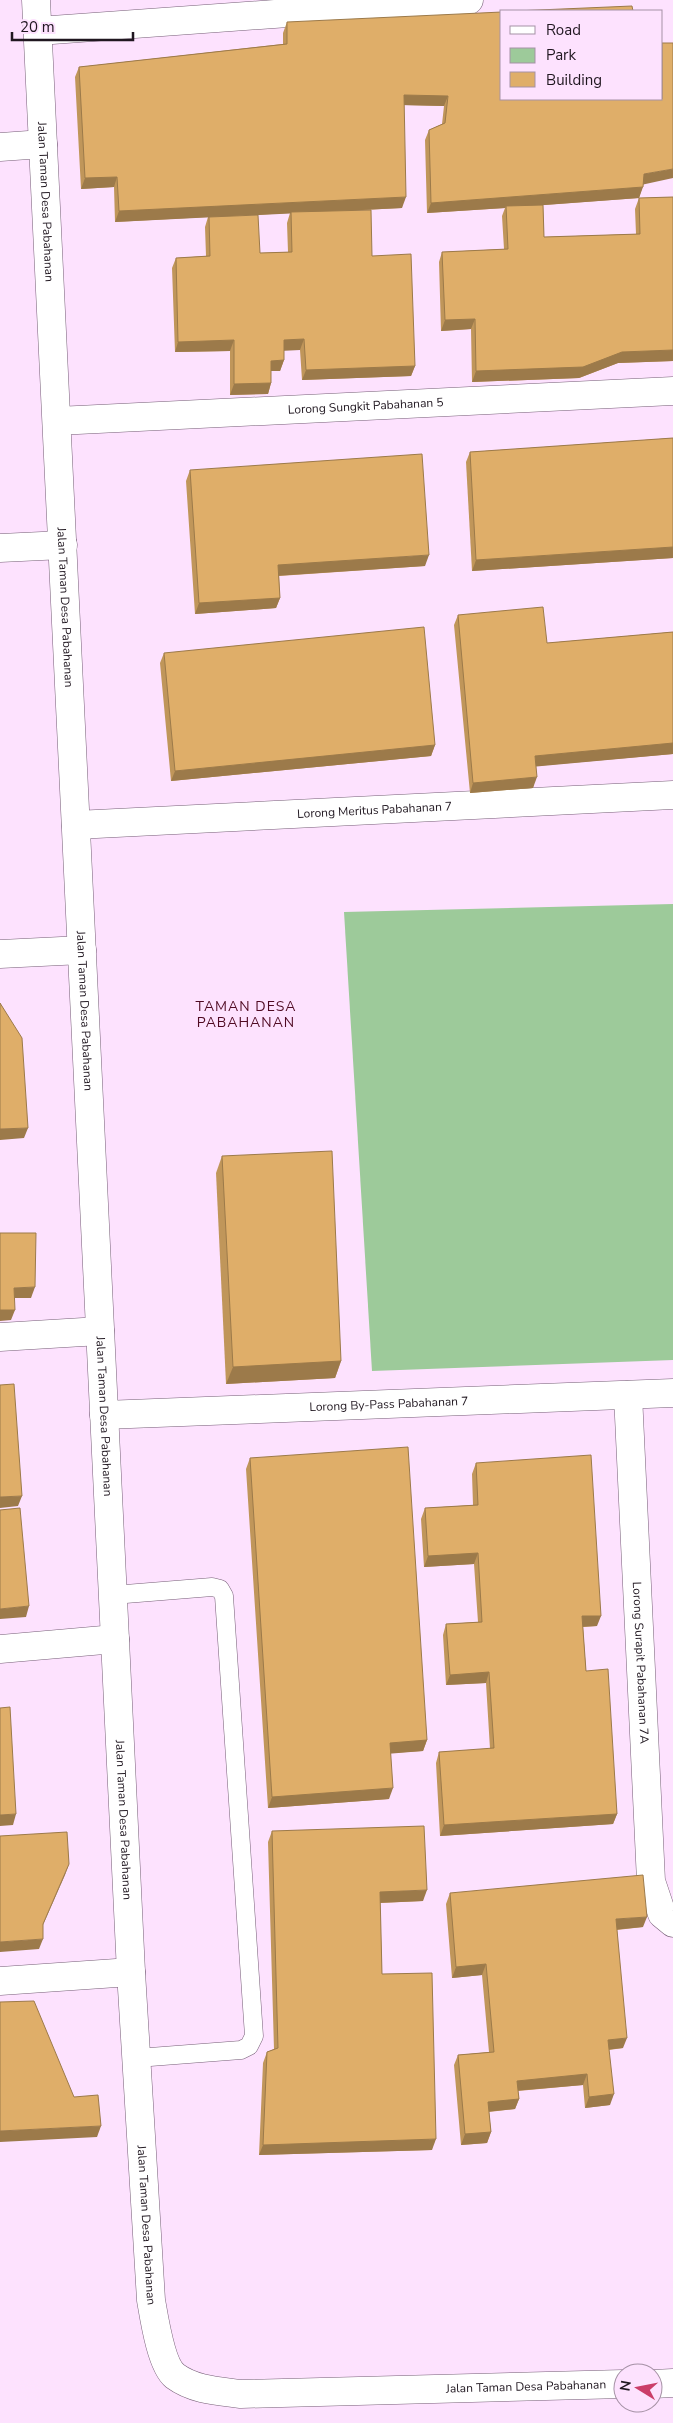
<svg xmlns="http://www.w3.org/2000/svg" width="673" height="2423" viewBox="0 0 673 2423" font-family="'Nunito Sans',sans-serif">
<style>
.green{fill:#9dca9a}
.lines{fill:none;stroke-linecap:round;stroke-linejoin:round}
.service-casing{stroke:#765f77;stroke-width:19}
.minor-casing{stroke:#765f77;stroke-width:29}
.service{stroke:#fff;stroke-width:18}
.minor{stroke:#fff;stroke-width:28}
.wall{fill:#c0965a;fill-rule:evenodd}
.shaded-wall{fill:#9c7a4a}
.building{fill:#dfae69;stroke:#9c7a4a}
.labels{text-anchor:middle;stroke-width:4.5;stroke-linejoin:round;paint-order:stroke}
.street-label{font-size:12px;fill:#201720;stroke:#fde2fe}
.neighbourhood-label{font-size:14px;letter-spacing:1px;fill:#4f0a22;stroke:#fde2fe}
</style>
<rect width="100%" height="100%" fill="#fde2fe"/>
<path class="green" d="M673,904V1360L372,1371L344,912Z"/>
<g class="lines">
<g class="service-casing">
<path id="service" d="M113,1595L212,1587L220,1589L224,1596L254,2036L249,2046L241,2050L137,2058"/>
</g>
<g class="minor-casing">
<g id="minor">
<path id="s1" d="M36,0L131,1972L151,2300C154,2317 161,2365 175,2376C194,2390 218,2391 241,2394L623,2384"/>
<path d="M38,31L469,0"/>
<path d="M0,147L43,144"/>
<path id="s2" d="M57,421L673,391"/>
<path d="M0,548L63,545"/>
<path id="s3" d="M76,825L673,795"/>
<path d="M0,954L82,950"/>
<path d="M0,1337L100,1331"/>
<path id="s4" d="M628,1395L651,1881L662,1914L673,1923"/>
<path id="s5" d="M104,1415L673,1393"/>
<path d="M0,1649L115,1639"/>
<path d="M0,1981L131,1972"/>
<path d="M653,2384L673,2383"/>
</g>
</g>
<use href="#service" class="service"/>
<use href="#minor" class="minor"/>
</g>
<g class="wall">
<path d="M287,22L643,185L639,198L543,205L544,237L636,234L635,209L639,198L673,197V361L618,363L579,378L472,382L471,329L441,331L439,262L442,252L504,249L502,216L505,208L427,213L425,140L429,130L442,124L444,106L404,105L402,208L343,211L372,256L415,366L411,376L302,380L300,350H284V360L280,371H271V383L268,394L230,395V351L175,352L172,268L176,258L206,256L205,227L208,217L115,222L114,187L81,189L75,77L79,67L283,44V33ZM290,213L287,223L288,252L260,253L233,216Z"/>
<path d="M673,438V558L472,571L466,462L470,452Z"/>
<path d="M190,470L425,566L279,576L280,598L276,608L195,614L186,481Z"/>
<path d="M458,615L547,643L673,632V754L536,766L533,788L470,793L454,625Z"/>
<path d="M164,653L435,745L431,756L171,781L160,663Z"/>
<path d="M222,1156L341,1361L335,1378L226,1384L216,1173Z"/>
<path d="M250,1458L427,1740L423,1751L391,1753L389,1799L268,1808L246,1469Z"/>
<path d="M476,1463L597,1626L583,1627L586,1671L617,1814L613,1824L440,1836L436,1763L439,1752L490,1749L486,1683L446,1685L443,1635L446,1624L478,1622L474,1564L424,1567L421,1519L425,1508L473,1505L472,1474Z"/>
<path d="M272,1831L423,1901L380,1903L382,1974L432,2150L259,2155L263,2063L267,2052L274,2049L268,1842Z"/>
<path d="M450,1893L643,1927L617,1930L623,2048L609,2050L610,2105L585,2108L583,2085L518,2091L519,2099L515,2109L489,2112L491,2132L487,2143L461,2145L454,2065L458,2055L489,2052L482,1975L452,1978L446,1904Z"/>
</g>
<g class="shaded-wall">
<path d="M404,95L448,96L444,106L400,105Z"/>
<path d="M673,169V178L641,185L644,174Z"/>
<path d="M117,177L114,187L81,189L85,178Z"/>
<path d="M643,187L639,198L506,208V206L505,208L427,213L431,203Z"/>
<path d="M406,197L402,208L115,222L119,211Z"/>
<path d="M475,319L471,329L441,331L445,320Z"/>
<path d="M304,339L300,350L280,351L284,340Z"/>
<path d="M234,340L230,351L175,352L178,342Z"/>
<path d="M673,350V361L618,363L579,378L472,382L476,371L622,352Z"/>
<path d="M284,360L280,371H267L271,361Z"/>
<path d="M415,366L411,376L302,380L306,370Z"/>
<path d="M271,383L268,394L230,395L234,384Z"/>
<path d="M673,547V558L472,571L476,560Z"/>
<path d="M429,555L425,566L274,576L278,565Z"/>
<path d="M280,598L276,608L195,614L199,603Z"/>
<path d="M673,743V754L531,767L535,756Z"/>
<path d="M435,745L431,756L171,781L175,771Z"/>
<path d="M537,777L533,788L470,793L473,783Z"/>
<path d="M28,1128L24,1138L0,1140V1129Z"/>
<path d="M35,1287L31,1298H10L14,1288Z"/>
<path d="M0,1310H15L11,1320L0,1321Z"/>
<path d="M341,1361L335,1378L226,1384L233,1367Z"/>
<path d="M22,1496L18,1506L0,1508V1497Z"/>
<path d="M478,1553L474,1564L424,1567L428,1556Z"/>
<path d="M29,1606L26,1617L0,1619V1609Z"/>
<path d="M582,1616H601L597,1626L578,1627Z"/>
<path d="M489,1672L486,1683L446,1685L450,1675Z"/>
<path d="M427,1740L423,1751L386,1754L390,1743Z"/>
<path d="M393,1788L389,1799L268,1808L272,1797Z"/>
<path d="M16,1814L13,1825L0,1826V1815Z"/>
<path d="M617,1814L613,1824L440,1836L444,1825Z"/>
<path d="M69,1864L65,1875L39,1934L43,1924Z"/>
<path d="M427,1890L423,1901L376,1903L380,1892Z"/>
<path d="M647,1917L643,1927L612,1930L616,1919Z"/>
<path d="M43,1939L39,1949L0,1952V1942Z"/>
<path d="M486,1964L482,1975L452,1978L456,1967Z"/>
<path d="M627,2038L623,2048L604,2050L608,2040Z"/>
<path d="M587,2074L583,2085L513,2091L517,2081Z"/>
<path d="M614,2094L610,2105L585,2108L589,2097Z"/>
<path d="M519,2099L515,2109L484,2112L488,2102Z"/>
<path d="M101,2126L97,2137L0,2142V2131Z"/>
<path d="M491,2132L487,2143L461,2145L465,2134Z"/>
<path d="M436,2139L432,2150L259,2155L263,2145Z"/>
</g>
<g class="building">
<path d="M632,6L633,11H515Z"/>
<path d="M502,12V99H662V43H673V169L644,174L643,187L431,203L429,130L445,123L448,96L404,95L406,197L119,211L117,177L85,178L79,67L287,44V22Z"/>
<path d="M673,197V350L622,352L583,367L476,371L475,319L445,320L442,252L508,249L506,206L543,205L544,237L640,234L639,198Z"/>
<path d="M371,210L372,256L411,254L415,366L306,370L304,339L284,340V360L271,361V383L234,384V340L178,342L176,258L210,256L209,217L258,215L260,253L292,252L291,212Z"/>
<path d="M673,438V547L476,560L470,452Z"/>
<path d="M422,454L429,555L278,565L280,598L199,603L190,470Z"/>
<path d="M543,607L547,643L673,632V743L535,756L537,777L473,783L458,615Z"/>
<path d="M424,627L435,745L175,771L164,653Z"/>
<path d="M0,1003L22,1038L28,1128L0,1129Z"/>
<path d="M332,1151L341,1361L233,1367L222,1156Z"/>
<path d="M0,1233H36L35,1287L14,1288L15,1310H0Z"/>
<path d="M14,1384L22,1496L0,1497V1385Z"/>
<path d="M408,1447L427,1740L390,1743L393,1788L272,1797L250,1458Z"/>
<path d="M591,1455L601,1616H582L586,1671L608,1669L617,1814L444,1825L439,1752L494,1748L489,1672L450,1675L446,1624L482,1622L478,1553L428,1556L425,1508L478,1505L476,1463Z"/>
<path d="M20,1508L29,1606L0,1609V1510Z"/>
<path d="M10,1707L16,1814L0,1815V1708Z"/>
<path d="M424,1826L427,1890L380,1892L382,1974L432,1973L436,2139L263,2145L267,2052L278,2048L272,1831Z"/>
<path d="M67,1832L69,1864L43,1924V1939L0,1942V1836Z"/>
<path d="M643,1875L647,1917L616,1919L627,2038L608,2040L614,2094L589,2097L587,2074L517,2081L519,2099L488,2102L491,2132L465,2134L458,2055L494,2052L486,1964L456,1967L450,1893Z"/>
<path d="M34,2001L74,2097L98,2095L101,2126L0,2131V2002Z"/>
</g>
<g class="labels">
<g class="street-label">
<text dy="4" stroke="none"><textPath href="#s1" startOffset="202">Jalan Taman Desa Pabahanan</textPath></text>
<text dy="4" stroke="none"><textPath href="#s2" startOffset="309">Lorong Sungkit Pabahanan 5</textPath></text>
<text dy="4" stroke="none"><textPath href="#s1" startOffset="608">Jalan Taman Desa Pabahanan</textPath></text>
<text dy="4" stroke="none"><textPath href="#s3" startOffset="299">Lorong Meritus Pabahanan 7</textPath></text>
<text dy="4" stroke="none"><textPath href="#s1" startOffset="1012">Jalan Taman Desa Pabahanan</textPath></text>
<text dy="4" stroke="none"><textPath href="#s5" startOffset="285">Lorong By-Pass Pabahanan 7</textPath></text>
<text dy="4" stroke="none"><textPath href="#s1" startOffset="1418">Jalan Taman Desa Pabahanan</textPath></text>
<text dy="4" stroke="none"><textPath href="#s4" startOffset="268">Lorong Surapit Pabahanan 7A</textPath></text>
<text dy="4" stroke="none"><textPath href="#s1" startOffset="1822">Jalan Taman Desa Pabahanan</textPath></text>
<text dy="4" stroke="none"><textPath href="#s1" startOffset="2228">Jalan Taman Desa Pabahanan</textPath></text>
<text dy="4" stroke="none"><textPath href="#s1" startOffset="2738">Jalan Taman Desa Pabahanan</textPath></text>
</g>
<g class="neighbourhood-label">
<text x="246" y="1011">TAMAN DESA<tspan x="246" dy="16">PABAHANAN</tspan></text>
</g>
</g>
<rect x="500" y="10" width="162" height="90" fill="#fde2fe" stroke="#a591a5"/>
<rect x="510" y="26" width="25" height="8" fill="#ffffff" stroke="#a591a5"/>
<text x="546" y="35" font-size="15" fill="#201720">Road</text>
<rect x="510" y="48" width="25" height="15" fill="#9dca9a" stroke="#a591a5"/>
<text x="546" y="60" font-size="15" fill="#201720">Park</text>
<rect x="510" y="72" width="25" height="15" fill="#dfae69" stroke="#a591a5"/>
<text x="546" y="85" font-size="15" fill="#201720">Building</text>
<g transform="translate(638 2388) rotate(280)"><circle r="24" fill="#fde2fe" stroke="#a591a5"/>
<path d="M0-4L9 19L0 12L-9 19Z" fill="#cb3d69"/>
<text y="-8" font-size="14" font-weight="bold" text-anchor="middle" fill="#201720">N</text>
</g>
<path d="M12 32v8h121v-8" fill="none" stroke="#201720" stroke-width="2.5"/>
<text x="20" y="32" font-size="15" fill="#201720" stroke="#fde2fe" stroke-width="4" paint-order="stroke">20 m</text>
</svg>
